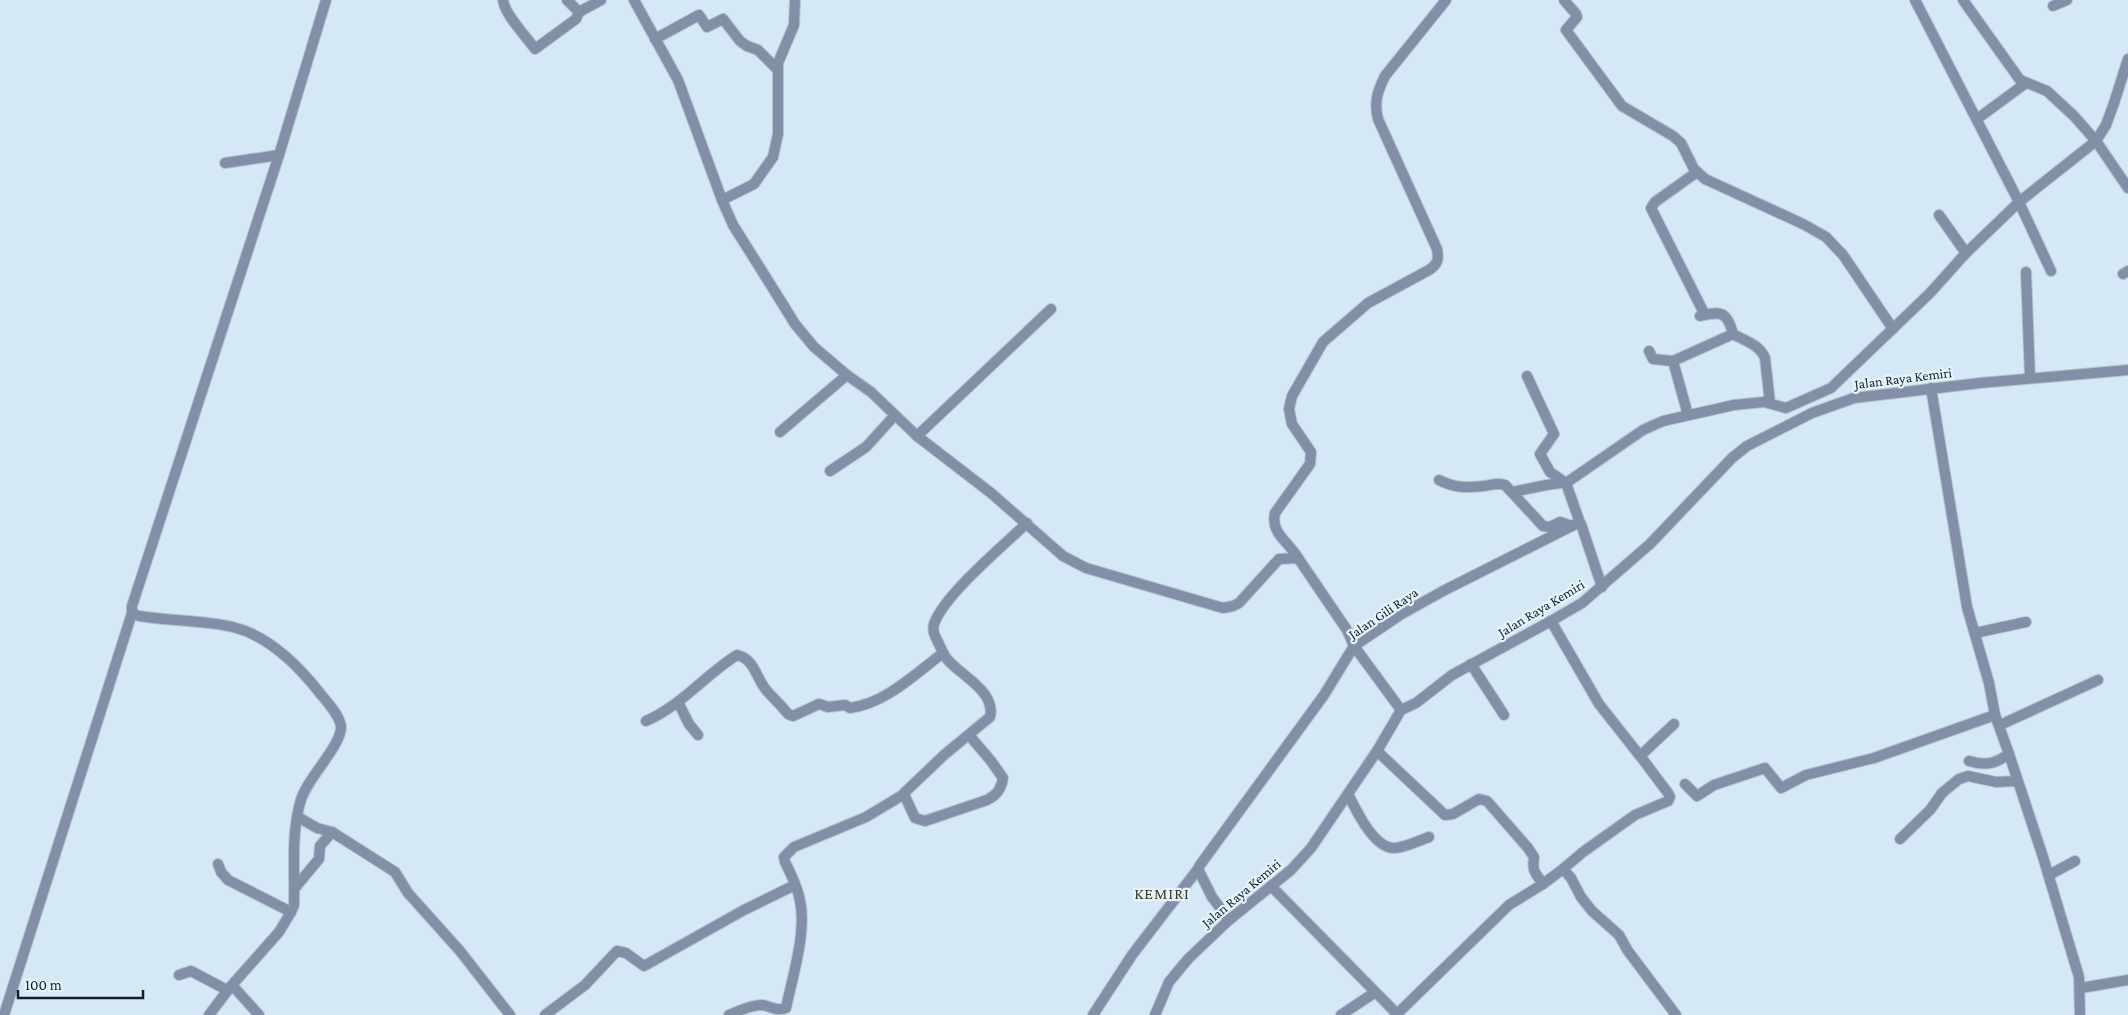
<svg xmlns="http://www.w3.org/2000/svg" width="2128" height="1015" viewBox="0 0 2128 1015" font-family="'Crimson Pro',serif">
<style>
.lines{fill:none;stroke-linecap:round;stroke-linejoin:round}
.minor-casing{stroke:#b2c4cf;stroke-width:12}
.minor{stroke:#838fa7;stroke-width:10}
.labels{text-anchor:middle;stroke-width:4.5;stroke-linejoin:round;paint-order:stroke}
.street-label{font-size:14px;fill:#171e23;stroke:#e5f5ff}
.quarter-label{font-size:16px;letter-spacing:1px;fill:#433a10;stroke:#e5f5ff}
</style>
<rect width="100%" height="100%" fill="#d4e8f5"/>
<g class="lines">
<g class="minor-casing">
<g id="minor">
<path d="M503,0C505,15 526,36 535,49L576,19L579,12L601,0"/>
<path d="M567,0L579,12"/>
<path d="M634,0L678,80L722,200"/>
<path d="M795,0L794,25L778,63V134L773,157L754,184L722,200L733,225L777,295L795,324L814,347L847,375L871,392L917,436L991,493L1063,556L1086,568L1223,608L1233,606L1239,603L1279,559L1298,558L1347,630L1354,646L1401,710"/>
<path d="M1564,0L1576,14L1577,17L1566,30L1622,106L1673,136L1681,143L1694,169L1705,179L1803,224L1826,237L1843,255L1893,329"/>
<path d="M1915,0L2019,202L2051,271"/>
<path d="M1963,0L2020,80L2047,91L2074,116L2096,141L2128,188"/>
<path d="M2053,6L2067,0"/>
<path d="M655,39L699,15L707,27L723,19L740,41L747,46L758,50L778,70"/>
<path d="M1977,119L2026,83"/>
<path d="M225,163L279,155"/>
<path d="M1697,172L1655,202L1651,208L1705,315"/>
<path d="M1939,215L1966,253"/>
<path d="M2026,272L2030,378"/>
<path d="M2123,274L2128,271"/>
<path d="M1700,316C1721,311 1727,311 1733,334C1745,341 1759,344 1765,358L1770,403"/>
<path d="M1649,351L1653,359L1673,361L1688,415"/>
<path d="M1673,361L1733,334"/>
<path d="M1527,376L1554,434L1540,454L1550,472L1566,483L1580,523"/>
<path d="M1931,388L1967,607L1989,683L1995,715L2009,754C1995,764 1985,766 1969,761"/>
<path d="M780,432L847,375"/>
<path d="M917,436L1051,309"/>
<path d="M830,471L866,447L895,415"/>
<path d="M1439,480C1454,488 1467,488 1484,486C1492,485 1497,482 1505,485L1543,526L1550,527L1560,522L1572,526"/>
<path d="M1512,492C1530,489 1548,483 1566,483L1643,430L1663,421L1734,405L1764,402L1786,408L1831,388L1930,293L1966,253L2019,202L2096,141L2106,125L2114,103L2128,59"/>
<path d="M1298,558C1289,542 1270,533 1275,513L1310,464L1311,452L1292,424L1289,409L1292,396L1323,342L1368,303L1429,270C1438,264 1439,259 1437,249L1378,119C1374,103 1377,92 1385,76L1446,0"/>
<path d="M1551,621L1599,704L1640,756L1674,724"/>
<path d="M1975,633L2026,622"/>
<path d="M1471,664L1504,715"/>
<path d="M678,702L689,724L698,735"/>
<path d="M646,721C681,706 705,675 737,655C755,659 756,679 767,691C774,699 782,706 788,714L793,716L819,704L828,707L845,705L850,708C886,703 915,674 943,653"/>
<path d="M2000,725L2098,680"/>
<path d="M1377,751L1445,815L1453,814L1479,799L1487,801L1528,848L1534,857C1532,872 1535,872 1543,884"/>
<path d="M2009,754L2043,857L2079,977L2080,1015"/>
<path d="M1685,784L1697,796L1714,785L1765,768L1781,788L1806,775L1874,758L1995,715"/>
<path d="M904,794L915,818L925,821L987,800C997,795 1001,789 1003,778L991,761L969,735"/>
<path d="M1348,794C1356,810 1374,849 1395,848C1406,847 1418,841 1429,837"/>
<path d="M298,817L317,828L332,832L395,872L408,893L460,951L510,1015"/>
<path d="M1900,839L1930,810L1942,793L1959,779L1968,776L1996,782L2017,781"/>
<path d="M218,864L221,872L228,880L291,912L279,932L232,985L259,1015"/>
<path d="M1563,869L1583,852L1635,815L1668,801L1670,797L1668,793L1641,757"/>
<path d="M2049,875L2075,861"/>
<path d="M1271,886L1398,1015"/>
<path d="M294,889L319,859L320,846L332,832"/>
<path d="M291,912L294,905C295,871 291,836 300,803C305,780 341,747 341,727C340,715 326,701 319,692C297,664 269,636 233,627C203,620 169,621 139,616L132,613V606L279,155L326,0"/>
<path d="M1229,920L1212,897L1198,869L1200,865L1324,695L1354,646L1400,615L1443,591L1578,523L1581,524L1602,587"/>
<path d="M179,975L191,971L227,990"/>
<path d="M2081,988L2128,980"/>
<path d="M1397,1014L1509,905L1543,884L1563,869L1571,878L1581,897L1592,911L1619,935L1628,951L1676,1015"/>
<path d="M4,1015L132,613"/>
<path d="M209,1015L231,986"/>
<path d="M545,1015L585,985L617,951L626,953L644,966L744,910L795,885"/>
<path d="M729,1015C739,1011 750,1005 762,1005C770,1006 777,1012 786,1008C792,979 807,931 800,901C798,888 791,874 785,862L784,857L794,847L866,817L901,796L944,755L990,717C996,691 961,676 947,659C943,654 941,648 938,642C935,636 932,631 934,624C944,595 1003,546 1027,523"/>
<path d="M1093,1015L1132,955L1198,869"/>
<path d="M1155,1015L1169,982L1188,959L1229,920L1291,870L1311,848L1377,751L1401,710L1416,703L1452,675L1551,621L1582,603L1650,544L1732,458L1747,446L1812,413L1854,398L1980,383L2128,370"/>
<path d="M1341,1015L1374,993"/>
</g>
</g>
<use href="#minor" class="minor"/>
</g>
<g class="labels">
<g class="street-label">
<text transform="translate(1903 378) rotate(-7)" y="5">Jalan Raya Kemiri</text>
<text transform="translate(1541 608) rotate(-31)" y="5">Jalan Raya Kemiri</text>
<text transform="translate(1383 613) rotate(-34)" y="5">Jalan Gili Raya</text>
<text transform="translate(1241 893) rotate(-40)" y="5">Jalan Raya Kemiri</text>
</g>
<g class="quarter-label">
<text x="1162" y="899">KEMIRI</text>
</g>
</g>
<path d="M18 990v8h125v-8" fill="none" stroke="#171e23" stroke-width="2.5"/>
<text x="25" y="990" font-size="15" fill="#171e23" stroke="#e5f5ff" stroke-width="4" paint-order="stroke">100 m</text>
</svg>
